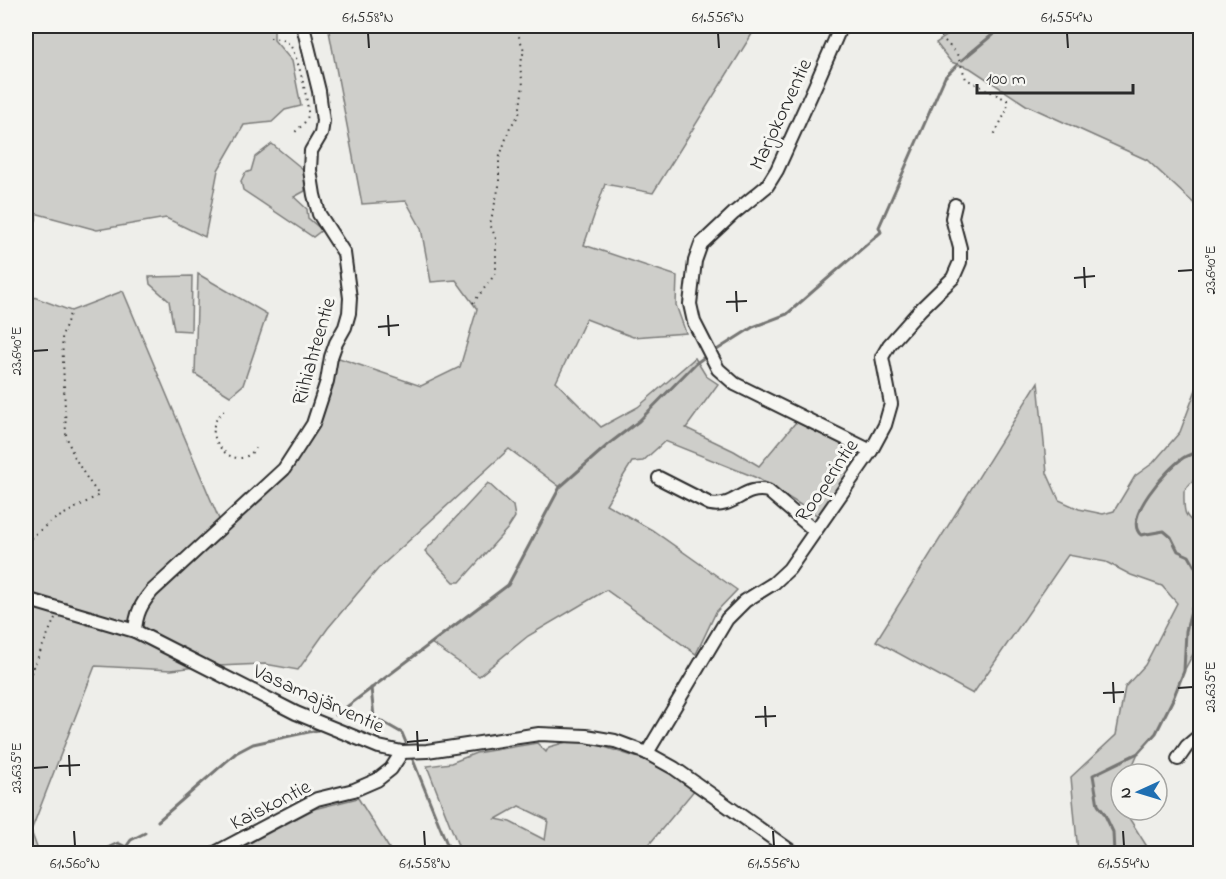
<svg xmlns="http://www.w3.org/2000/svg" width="1226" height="879" viewBox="0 0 1226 879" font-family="'Indie Flower',sans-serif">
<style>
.green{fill:#cececa;stroke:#7c7c7a;stroke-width:1.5;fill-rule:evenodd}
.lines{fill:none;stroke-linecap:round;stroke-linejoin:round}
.stream{stroke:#757573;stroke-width:3}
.street-casing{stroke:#2b2b2b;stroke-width:16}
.path{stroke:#2b2b2b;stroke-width:2;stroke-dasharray:1.5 4.5;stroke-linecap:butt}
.street{stroke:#f6f6f2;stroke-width:12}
.ticks{fill:none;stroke:#2b2b2b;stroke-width:2}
.labels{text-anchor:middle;stroke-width:6;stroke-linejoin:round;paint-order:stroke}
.street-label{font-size:21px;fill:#2b2b2b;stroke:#f6f6f2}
.neatline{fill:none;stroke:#2b2b2b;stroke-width:2}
.ticks-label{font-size:15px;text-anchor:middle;fill:#2b2b2b}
</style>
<rect width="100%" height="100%" fill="#eeeeea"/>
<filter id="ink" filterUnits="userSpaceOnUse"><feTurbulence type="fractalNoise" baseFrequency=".0167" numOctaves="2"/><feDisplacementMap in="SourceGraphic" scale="12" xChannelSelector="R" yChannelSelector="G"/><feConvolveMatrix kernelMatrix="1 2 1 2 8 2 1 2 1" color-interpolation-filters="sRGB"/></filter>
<g filter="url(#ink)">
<g class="green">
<path d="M26,26H274V40L292,61L301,106L285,110L272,122L244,125L218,170L205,237L166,218L97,230L31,212H26Z"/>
<path d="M328,26H757L653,193L605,184L584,245L677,276L676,305L686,333L633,337L586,319L556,382L601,427L638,407L695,358L706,376L718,384L686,428L734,451L759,466L796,422L861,454L820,517L757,478L665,441L643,461L632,462L606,504L652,530L737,590L716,612L696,654L606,590L528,636L479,676L431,643L508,585L560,487L509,449L378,569L328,628L298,670L265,664L196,667L171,670L95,666L31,831L39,853H26V294L71,311L123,291L224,531L318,427L326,404L336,357L421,386L460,367L477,309L456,280L431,282L421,228L406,201L362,204Z"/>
<path d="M949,26H1200V209L1147,160L1026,105L970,68L951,62L936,43L948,35Z"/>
<path d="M272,144L304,170L305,191L294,197L307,209L308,218L322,230L313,237L243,190L241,181L245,173L251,171L255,157Z"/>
<path d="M198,274L267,314L243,385L230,396L195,374Z"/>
<path d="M192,276L191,331L174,330L169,301L150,284L149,277Z"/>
<path d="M1200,379V472L1184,491C1184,511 1182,516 1200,527V641L1184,671L1173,699L1156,733L1138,753L1129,774H1121V792L1118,800L1121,810H1124L1151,853H1078L1071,777L1116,735L1125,687L1145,665L1177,603L1162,586L1131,575L1106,562L1068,555L973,694L876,641L1038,382L1047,473L1059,500L1079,509L1103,514L1114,511L1135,476L1153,463L1180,432Z"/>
<path d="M488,483L513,506L515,517L508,528L460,582H454L425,551Z"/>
<path d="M570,741L589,742L651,762L696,788L642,853H461L427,766L451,763L476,753L537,743L546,752L549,747ZM519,806L548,820L545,840L510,822L496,819Z"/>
<path d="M358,798L392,853H231L314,809Z"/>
</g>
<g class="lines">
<g class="stream">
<path d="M962,60L1003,26"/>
<path d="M712,353L753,327L787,314L881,232L879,227L945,77L958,64"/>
<path d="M1200,450C1195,453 1188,455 1183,458C1167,469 1122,518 1141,535L1164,531L1171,537L1178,551L1189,556L1194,565L1200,572"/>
<path d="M371,688L374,717L402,733L407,745"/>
<path d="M336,715L508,585L560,487L610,443L639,421L695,364L706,356"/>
<path d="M413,760L451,854"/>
<path d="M158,821L236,753L253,744L318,730"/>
<path d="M95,854L118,843L126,847L131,840L145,833"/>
<path d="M1114,854L1113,832L1104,813L1098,805L1093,775L1138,753L1156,733L1173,699L1184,671L1186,631L1192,608L1200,594"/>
</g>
<g class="street-casing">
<g id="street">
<path d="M841,26L815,86L777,170L767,186L734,213L701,244L695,261L690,304L694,322L718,369L735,384L871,451"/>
<path d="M26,218H29"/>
<path d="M659,478L710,504C734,509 743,485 768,491L815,531"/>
<path d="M26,599L135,631L296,713L379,747L402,752L427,751L539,734L586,736L615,741L647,753L674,768L795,854"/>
<path d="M135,631C136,614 141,604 152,591L284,469L313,424L327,381L331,357L336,343L345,327L349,313L350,298L344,253L319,214L314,195L310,170L311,151L321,134L323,121L319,91L303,26"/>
<path d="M647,753L727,619L745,601L774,583L789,569L871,451L885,425L891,404L882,357L889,345L920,310L953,278L960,262V248L952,218L955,205"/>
<path d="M1178,759L1187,746L1200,735"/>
<path d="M213,854L317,799L354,790L377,780L391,769L402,752"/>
</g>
</g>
<g class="path">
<path d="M895,26H898"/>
<path d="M935,26L944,40L957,54L966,79L1007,100L1008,108L994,135"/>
<path d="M270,38C276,38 283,40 288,43C297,50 309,103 308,115C307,122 299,128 294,133"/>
<path d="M473,303L496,273V239L490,224L499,186V159L510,127L519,115L523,85L520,67L524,50L515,26"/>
<path d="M224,410C221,414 217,418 215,422C207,441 235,475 256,448"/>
<path d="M26,542L50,522L99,495C85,476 72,457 66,434L62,336L71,311"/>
<path d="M26,670L34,666L55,618"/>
<path d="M26,684L34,666"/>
<path d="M26,700L30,719L26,728"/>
</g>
<use href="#street" class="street"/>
</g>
</g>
<path class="ticks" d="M368,33L369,48M718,33L719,48M1067,33L1068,48M1084,267L1085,288M1178,271L1193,270M1074,278L1095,276M736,291L737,312M726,302L747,301M388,315L389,336M378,327L399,325M33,351L48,350M1113,682L1114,703M1178,688L1193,687M1103,693L1124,692M765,706L766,727M755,717L776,716M417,731L418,751M407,742L428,740M69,755L70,776M59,766L80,765M33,768L48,767M74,831L75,846M424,831L425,846M773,831L774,846M1123,831L1124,846"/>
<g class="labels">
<g class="street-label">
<text transform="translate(780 114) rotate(-65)" y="7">Marjokorventie</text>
<text transform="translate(313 351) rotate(-74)" y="7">Riihiahteentie</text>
<text transform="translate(826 480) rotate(-56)" y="7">Rooperintie</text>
<text transform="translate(319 698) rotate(24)" y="7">Vasamajärventie</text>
<text transform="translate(270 804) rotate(-27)" y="7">Kaiskontie</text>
</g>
</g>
<rect width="1226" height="879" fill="none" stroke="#f6f6f2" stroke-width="66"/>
<g transform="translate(1139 792) rotate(266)"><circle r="28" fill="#f6f6f2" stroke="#a5a5a2" stroke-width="1.5"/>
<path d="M0-4.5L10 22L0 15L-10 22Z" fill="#1f6fb2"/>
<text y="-9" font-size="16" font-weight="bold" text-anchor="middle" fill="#2b2b2b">N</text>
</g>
<path d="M977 84v9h156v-9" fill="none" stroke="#2b2b2b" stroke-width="3"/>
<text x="986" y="84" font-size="18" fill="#2b2b2b" stroke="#f6f6f2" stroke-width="4.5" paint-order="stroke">100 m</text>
<rect x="33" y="33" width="1160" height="813" class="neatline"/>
<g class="ticks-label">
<text x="368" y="22">61.558°N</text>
<text x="718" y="22">61.556°N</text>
<text x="1067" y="22">61.554°N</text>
<text transform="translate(1210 270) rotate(-90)" y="5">23.640°E</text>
<text transform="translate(16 351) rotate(-90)" y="5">23.640°E</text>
<text transform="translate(1210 687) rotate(-90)" y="5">23.635°E</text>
<text transform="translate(16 768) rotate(-90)" y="5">23.635°E</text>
<text x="75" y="868">61.560°N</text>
<text x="425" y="868">61.558°N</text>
<text x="774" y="868">61.556°N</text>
<text x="1124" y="868">61.554°N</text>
</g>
</svg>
